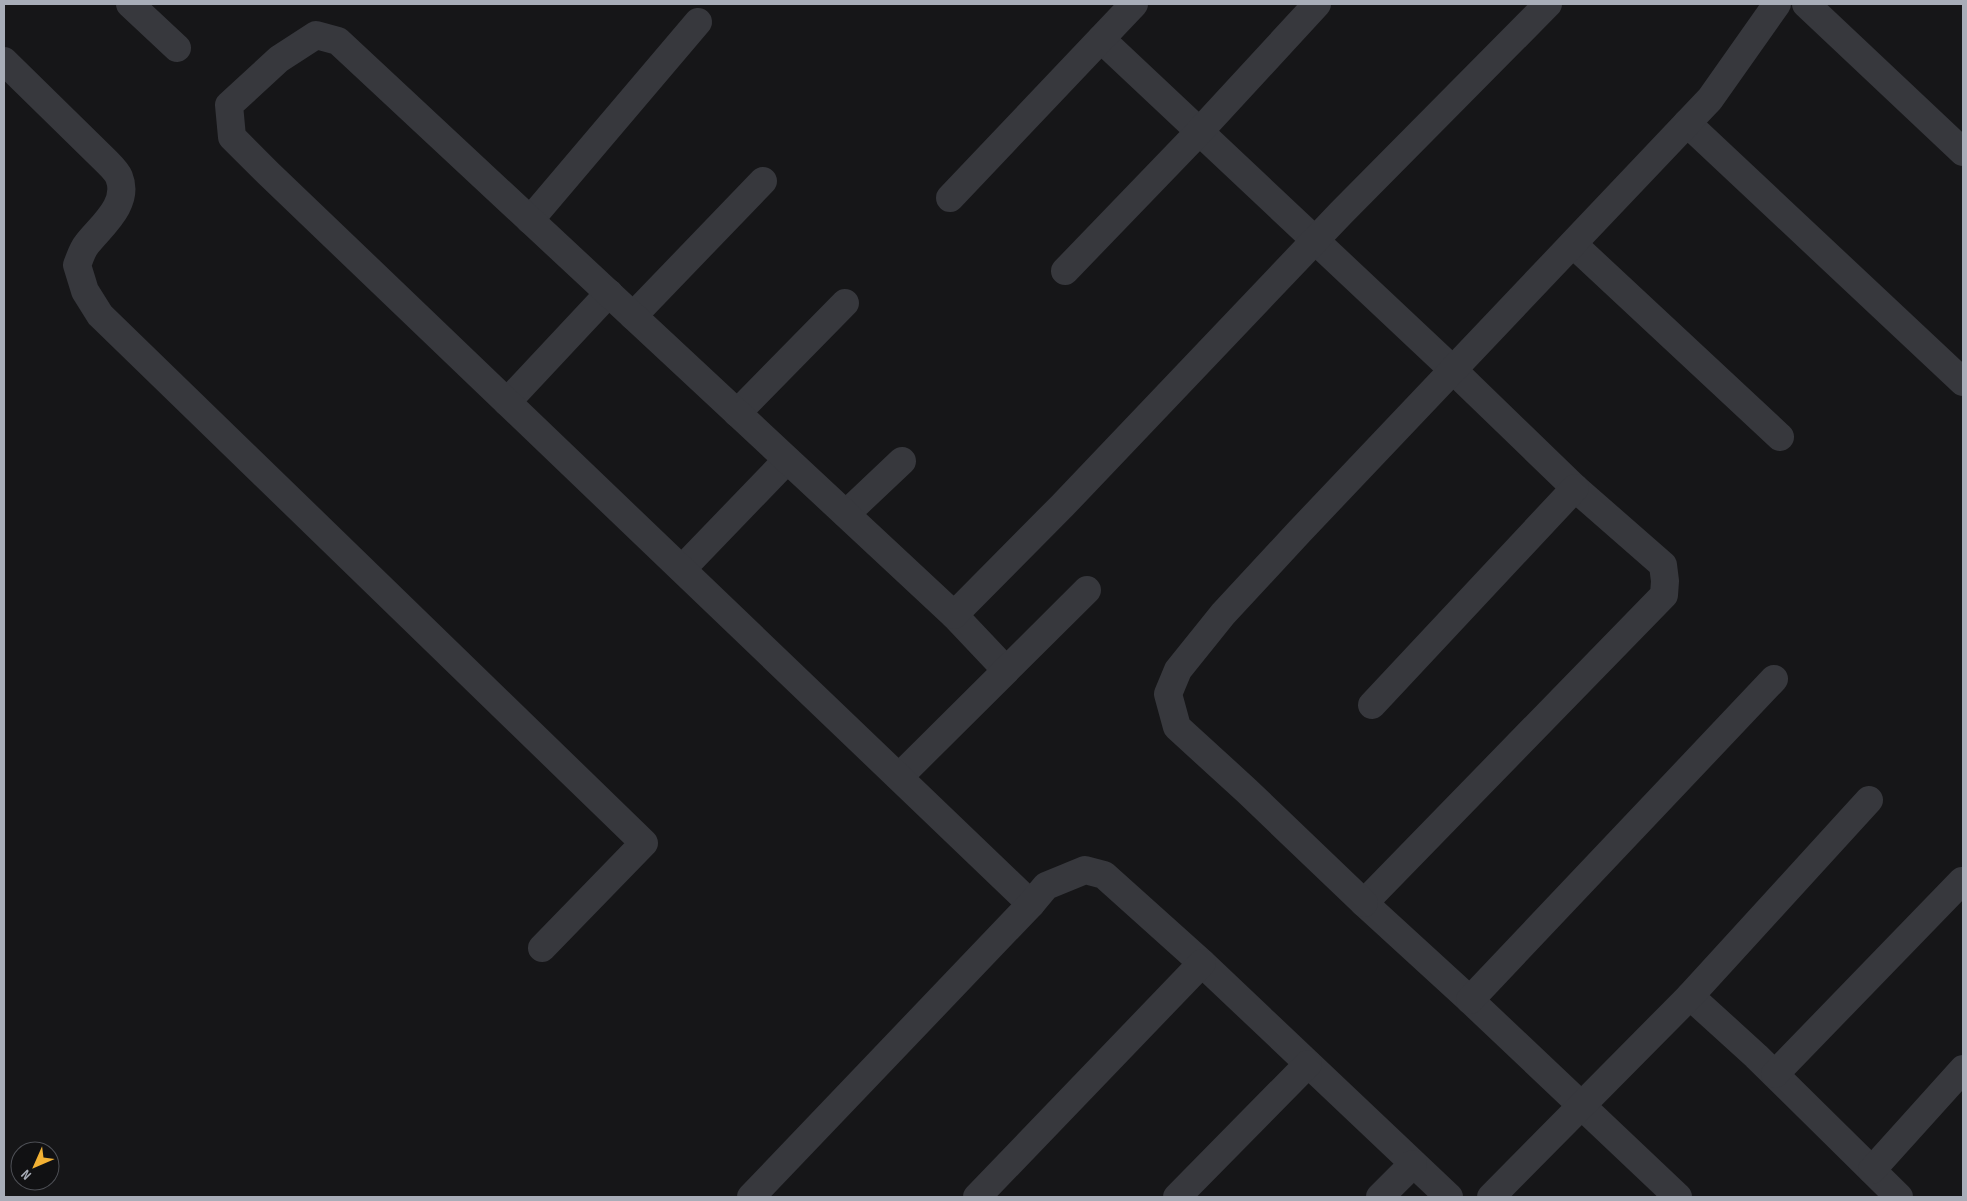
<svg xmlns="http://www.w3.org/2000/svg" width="1967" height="1201" viewBox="0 0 1967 1201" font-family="'Sofia Sans Condensed',sans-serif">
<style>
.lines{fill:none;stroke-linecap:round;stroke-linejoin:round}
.minor{stroke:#37383d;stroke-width:28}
</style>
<rect width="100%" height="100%" fill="#161618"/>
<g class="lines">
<g class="minor">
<path d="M130,4L177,48"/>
<path d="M1806,4L1963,152"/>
<path d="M1101,39L1453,370L1575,488L1663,565L1665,581L1664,595L1364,903L1470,1000L1678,1197"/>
<path d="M4,61L107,162C111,166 117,172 119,177C130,204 101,226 87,244C82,250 80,258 77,265L85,291L100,315L644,843L542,948"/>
<path d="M1687,123L1963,382"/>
<path d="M950,198L1134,4"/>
<path d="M530,220L698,22"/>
<path d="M1573,244L1780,437"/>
<path d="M1065,271L1199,132L1317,4"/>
<path d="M633,316L763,181"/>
<path d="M507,402L609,293"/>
<path d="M737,413L845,303"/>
<path d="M846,514L902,461"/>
<path d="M682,569L787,460"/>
<path d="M954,615L1006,670"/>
<path d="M1372,705L1575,488"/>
<path d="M899,777L1087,590"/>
<path d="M1364,903L1247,791L1177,727L1168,694L1178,670L1223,614L1299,532L1710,99L1777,4"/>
<path d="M1031,904L268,173L232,137L229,105L279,59L316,35L338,41L954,615L1062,506L1341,213L1548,4"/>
<path d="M1690,996L1756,1056L1899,1197"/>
<path d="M1470,1000L1774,679"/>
<path d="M1775,1074L1962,881"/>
<path d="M1872,1170L1963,1069"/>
<path d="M751,1197L1031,904L1046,886L1068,877L1085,870L1104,875L1202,963L1449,1197"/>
<path d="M977,1197L1202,963"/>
<path d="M1177,1197L1308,1064"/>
<path d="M1380,1197L1413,1164"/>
<path d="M1491,1197L1690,996L1869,800"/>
</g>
</g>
<rect width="1967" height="1201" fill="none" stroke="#a8adb8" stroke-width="10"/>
<g transform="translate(35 1166) rotate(225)"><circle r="24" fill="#111113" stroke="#4d4f55"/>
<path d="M0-4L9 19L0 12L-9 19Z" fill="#f2b134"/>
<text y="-8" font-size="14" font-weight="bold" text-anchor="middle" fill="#a8adb8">N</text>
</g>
</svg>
